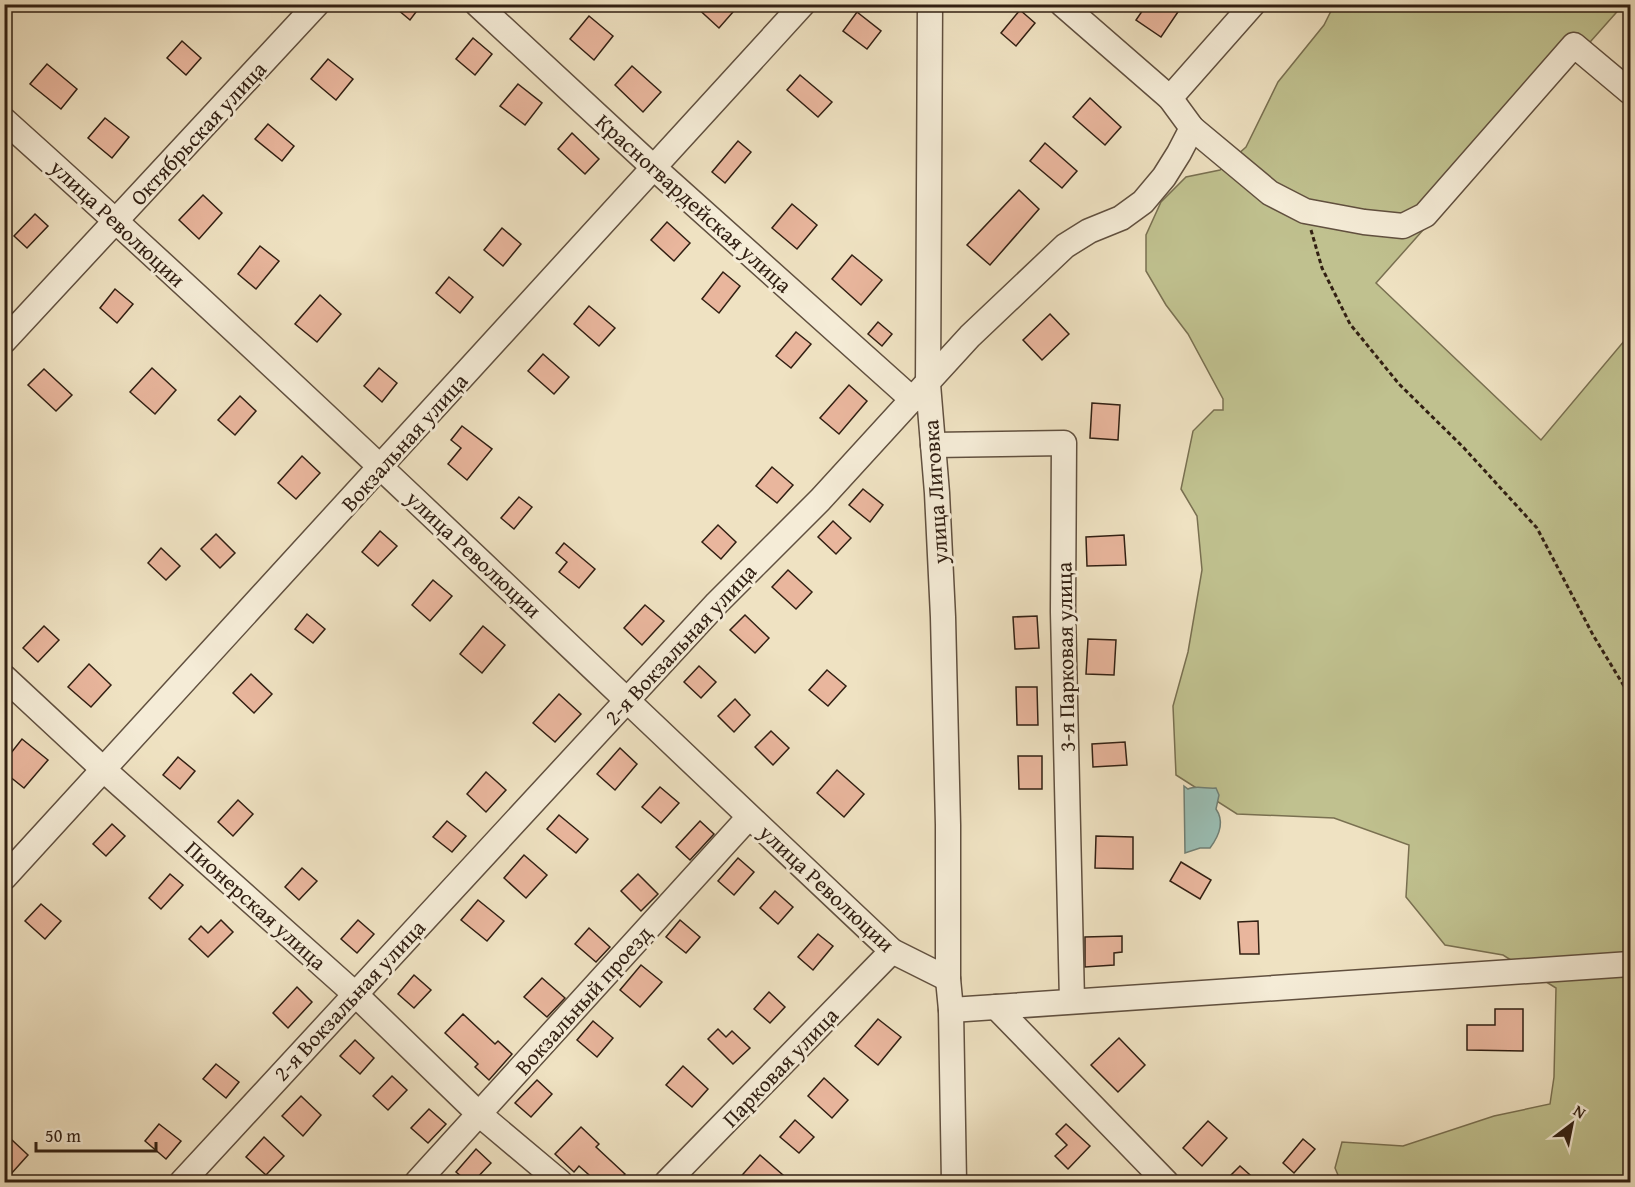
<svg xmlns="http://www.w3.org/2000/svg" width="1635" height="1187" viewBox="0 0 1635 1187" font-family="'Gentium Book Plus',serif">
<style>
.green{fill:#c0c18f;stroke:#797051;stroke-width:1.5}
.water{fill:#9abeb4;stroke:#707f74;stroke-width:1.5}
.building{fill:#e9b69d;stroke:#322013;stroke-width:1.5}
.lines{fill:none;stroke-linecap:round;stroke-linejoin:round}
.minor-casing{stroke:#61503f;stroke-width:27}
.path{stroke:#322013;stroke-width:3;stroke-dasharray:4.5 3;stroke-linecap:butt}
.minor{stroke:#f5ecd7;stroke-width:24}
.labels{text-anchor:middle;stroke-width:6;stroke-linejoin:round;paint-order:stroke}
.street-label{font-size:22px;fill:#322013;stroke:#f5ecd7}
</style>
<rect width="100%" height="100%" fill="#efe2c2"/>
<filter id="stains"><feTurbulence type="fractalNoise" baseFrequency=".00333" numOctaves="4"/><feColorMatrix values="0 0 0 0 .2 0 0 0 0 .09 0 0 0 0 .02 0 0 0 .5 -.17"/></filter>
<radialGradient id="worn" r=".72"><stop offset=".6" stop-color="#630" stop-opacity="0"/><stop offset="1" stop-color="#630" stop-opacity=".3"/></radialGradient>
<path class="green" d="M1334,5H1623L1376,283L1541,440L1630,334V1182H1341L1335,1168L1342,1142L1403,1146L1494,1116L1550,1104L1554,1077L1556,988L1503,955L1445,945L1406,897L1409,845L1334,818L1237,814L1176,775L1173,706L1188,652L1202,570L1197,516L1181,489L1193,431L1214,410H1223V399L1188,334L1166,305L1146,271V235L1161,202L1186,177L1220,170L1246,147L1278,82L1324,25Z"/>
<path class="water" d="M1184,786L1188,789C1196,785 1206,789 1216,788L1219,795L1216,809C1225,822 1219,836 1210,848H1200L1185,853Z"/>
<g class="building">
<path d="M391,4H422L410,20Z"/>
<path d="M693,4H740L719,28Z"/>
<path d="M1147,4H1173L1180,9L1161,37L1136,20Z"/>
<path d="M1020,10L1035,23L1016,46L1001,33Z"/>
<path d="M857,12L881,31L867,49L843,31Z"/>
<path d="M589,16L613,36L594,60L570,39Z"/>
<path d="M473,38L492,54L475,75L456,59Z"/>
<path d="M182,41L201,58L186,75L167,58Z"/>
<path d="M328,59L353,79L336,100L311,79Z"/>
<path d="M47,64L77,89L61,109L30,84Z"/>
<path d="M632,66L661,92L643,112L615,85Z"/>
<path d="M800,75L832,102L818,117L787,90Z"/>
<path d="M518,84L542,103L525,125L500,106Z"/>
<path d="M1090,98L1121,127L1105,145L1073,117Z"/>
<path d="M105,118L129,137L112,158L88,138Z"/>
<path d="M268,124L294,146L282,161L255,139Z"/>
<path d="M572,133L599,159L585,174L558,149Z"/>
<path d="M738,141L751,152L725,183L712,172Z"/>
<path d="M1045,143L1077,171L1062,188L1030,161Z"/>
<path d="M1019,190L1039,209L990,265L967,245Z"/>
<path d="M203,195L222,213L199,239L179,220Z"/>
<path d="M792,204L817,225L797,249L772,228Z"/>
<path d="M35,214L48,226L27,248L14,236Z"/>
<path d="M667,222L690,243L674,261L651,240Z"/>
<path d="M502,228L521,244L503,266L484,250Z"/>
<path d="M260,246L279,261L256,289L238,274Z"/>
<path d="M852,255L882,280L861,305L832,279Z"/>
<path d="M723,272L740,286L719,313L702,299Z"/>
<path d="M449,277L473,297L460,313L436,293Z"/>
<path d="M115,289L133,304L117,323L100,308Z"/>
<path d="M320,295L341,314L317,342L295,324Z"/>
<path d="M589,306L615,328L599,346L574,324Z"/>
<path d="M1050,314L1069,334L1042,360L1023,340Z"/>
<path d="M878,322L892,334L882,346L868,334Z"/>
<path d="M796,332L811,344L791,368L776,356Z"/>
<path d="M543,354L569,377L554,394L528,371Z"/>
<path d="M152,368L176,390L155,414L130,392Z"/>
<path d="M379,368L397,383L382,402L364,386Z"/>
<path d="M44,369L72,395L56,411L28,385Z"/>
<path d="M849,385L867,401L839,434L820,418Z"/>
<path d="M240,396L256,411L235,435L218,420Z"/>
<path d="M1092,403L1120,405L1118,440L1090,438Z"/>
<path d="M462,426L492,449L467,480L448,464L461,448L451,440Z"/>
<path d="M302,456L320,473L296,499L278,483Z"/>
<path d="M772,467L793,485L777,503L756,486Z"/>
<path d="M863,489L883,505L870,522L849,505Z"/>
<path d="M519,497L532,507L514,529L501,518Z"/>
<path d="M833,521L851,538L836,554L818,537Z"/>
<path d="M718,525L736,542L721,559L702,542Z"/>
<path d="M380,531L397,546L378,566L362,552Z"/>
<path d="M216,534L235,553L220,568L201,549Z"/>
<path d="M1124,535L1126,565L1087,566L1086,537Z"/>
<path d="M564,543L595,569L579,588L559,572L567,562L556,553Z"/>
<path d="M161,548L180,566L166,580L148,563Z"/>
<path d="M788,570L812,592L796,609L772,587Z"/>
<path d="M433,580L452,596L430,621L412,605Z"/>
<path d="M645,605L664,621L642,645L624,628Z"/>
<path d="M307,614L325,629L313,643L295,629Z"/>
<path d="M745,615L769,638L755,653L730,630Z"/>
<path d="M1037,616L1039,648L1015,649L1013,617Z"/>
<path d="M44,626L59,640L38,662L23,648Z"/>
<path d="M483,626L505,645L482,673L460,654Z"/>
<path d="M1088,639L1116,640L1114,675L1086,674Z"/>
<path d="M89,664L111,685L91,707L68,687Z"/>
<path d="M699,666L716,682L701,698L684,682Z"/>
<path d="M827,670L846,686L828,706L809,690Z"/>
<path d="M251,674L272,694L254,713L233,693Z"/>
<path d="M1016,687H1037L1038,725H1017Z"/>
<path d="M559,694L581,714L555,742L533,723Z"/>
<path d="M735,699L750,715L734,732L718,716Z"/>
<path d="M771,731L789,748L773,765L755,747Z"/>
<path d="M22,739L48,760L24,788L4,772V748L11,753Z"/>
<path d="M1125,742L1127,765L1093,767L1092,744Z"/>
<path d="M620,748L637,764L615,790L597,774Z"/>
<path d="M1018,756H1042V789H1019Z"/>
<path d="M178,757L195,771L180,789L163,775Z"/>
<path d="M837,770L864,794L844,817L817,793Z"/>
<path d="M486,772L506,790L486,812L467,794Z"/>
<path d="M660,787L679,803L661,823L642,807Z"/>
<path d="M238,800L253,814L233,836L218,822Z"/>
<path d="M559,815L588,839L576,853L547,829Z"/>
<path d="M447,821L466,836L452,852L433,837Z"/>
<path d="M700,821L714,834L690,860L676,847Z"/>
<path d="M112,824L125,836L106,856L93,844Z"/>
<path d="M1096,836L1133,837V869L1095,868Z"/>
<path d="M524,855L547,875L526,898L504,878Z"/>
<path d="M738,858L754,872L734,895L718,881Z"/>
<path d="M1181,862L1211,880L1200,899L1170,881Z"/>
<path d="M302,868L317,881L299,900L285,887Z"/>
<path d="M170,874L183,885L161,909L149,898Z"/>
<path d="M638,874L658,894L641,911L621,891Z"/>
<path d="M775,891L793,907L778,924L760,908Z"/>
<path d="M478,900L504,921L487,941L461,920Z"/>
<path d="M41,904L61,921L45,939L25,921Z"/>
<path d="M221,920L233,932L208,957L189,939L201,926L208,933Z"/>
<path d="M358,920L374,934L357,953L341,939Z"/>
<path d="M680,920L700,937L686,953L666,937Z"/>
<path d="M1258,921L1259,954H1240L1238,922Z"/>
<path d="M589,928L610,947L596,962L575,944Z"/>
<path d="M818,934L833,946L813,970L798,957Z"/>
<path d="M1122,936V952L1114,953V965L1085,967V937Z"/>
<path d="M641,965L662,982L640,1007L620,990Z"/>
<path d="M414,975L431,990L414,1008L398,994Z"/>
<path d="M542,978L565,998L547,1017L524,997Z"/>
<path d="M297,987L312,1002L288,1028L273,1013Z"/>
<path d="M769,992L785,1007L770,1023L754,1009Z"/>
<path d="M1495,1009H1523V1051L1467,1050V1025H1495Z"/>
<path d="M463,1014L495,1044L498,1041L512,1054L489,1080L475,1067L478,1064L445,1033Z"/>
<path d="M878,1019L901,1037L878,1065L855,1046Z"/>
<path d="M593,1021L613,1038L597,1057L577,1040Z"/>
<path d="M718,1029L726,1037L732,1031L750,1048L733,1064L708,1039Z"/>
<path d="M1119,1038L1145,1065L1118,1092L1091,1065Z"/>
<path d="M355,1040L374,1058L360,1074L340,1056Z"/>
<path d="M216,1064L239,1082L226,1098L203,1079Z"/>
<path d="M683,1066L708,1089L692,1107L666,1085Z"/>
<path d="M392,1076L407,1090L388,1110L373,1096Z"/>
<path d="M824,1078L848,1100L832,1118L808,1096Z"/>
<path d="M537,1080L552,1094L531,1117L515,1103Z"/>
<path d="M301,1096L321,1115L303,1136L282,1116Z"/>
<path d="M429,1109L446,1124L428,1143L411,1128Z"/>
<path d="M795,1120L814,1137L799,1153L780,1137Z"/>
<path d="M1208,1121L1227,1138L1202,1166L1183,1148Z"/>
<path d="M159,1124L181,1141L166,1159L145,1141Z"/>
<path d="M1066,1124L1090,1146L1068,1169L1055,1156L1067,1145L1056,1134Z"/>
<path d="M581,1127L599,1144L596,1147L625,1174L618,1182H597L579,1166L574,1172L555,1154Z"/>
<path d="M264,1137L284,1156L266,1175L246,1157Z"/>
<path d="M1303,1139L1315,1149L1294,1173L1283,1163Z"/>
<path d="M12,1140L28,1155L11,1174L4,1168V1148Z"/>
<path d="M476,1149L491,1163L473,1182H468L456,1172Z"/>
<path d="M760,1155L783,1175L776,1182H736Z"/>
<path d="M1240,1166L1258,1182H1224Z"/>
</g>
<g class="lines">
<g class="minor-casing">
<g id="minor">
<path d="M477,4L653,167L913,400"/>
<path d="M930,4L928,384L937,493L943,617L948,825V979L951,1010L954,1182"/>
<path d="M1062,4L1170,98L1192,128L1270,193L1305,211L1364,222L1403,226L1425,215L1574,45L1630,92"/>
<path d="M1170,98L1253,4"/>
<path d="M4,120C306,391 597,674 892,951L948,979"/>
<path d="M4,341L317,4"/>
<path d="M933,445L1064,443L1063,612L1072,1001"/>
<path d="M4,677L104,770L355,994L479,1114L560,1182"/>
<path d="M4,878L803,4"/>
<path d="M996,1007L1166,1182"/>
<path d="M951,1010L1630,964"/>
<path d="M182,1182L717,603L820,500L970,336L1065,246L1089,231L1121,218L1143,202L1164,177L1179,153L1192,128"/>
<path d="M417,1182L749,817"/>
<path d="M667,1182L892,951"/>
</g>
</g>
<path class="path" d="M1311,230L1322,268L1350,324L1399,384L1464,448L1537,528L1593,635L1630,696"/>
<use href="#minor" class="minor"/>
</g>
<g class="labels">
<g class="street-label">
<text transform="translate(198 133) rotate(-47)" y="8">Октябрьская улица</text>
<text transform="translate(694 203) rotate(42)" y="8">Красногвардейская улица</text>
<text transform="translate(118 223) rotate(43)" y="8">улица Революции</text>
<text transform="translate(404 442) rotate(-48)" y="8">Вокзальная улица</text>
<text transform="translate(935 492) rotate(-94)" y="8">улица Лиговка</text>
<text transform="translate(474 554) rotate(43)" y="8">улица Революции</text>
<text transform="translate(680 644) rotate(-47)" y="8">2-я Вокзальная улица</text>
<text transform="translate(1065 657) rotate(-91)" y="8">3-я Парковая улица</text>
<text transform="translate(827 888) rotate(43)" y="8">улица Революции</text>
<text transform="translate(256 905) rotate(42)" y="8">Пионерская улица</text>
<text transform="translate(349 1000) rotate(-47)" y="8">2-я Вокзальная улица</text>
<text transform="translate(583 1000) rotate(-48)" y="8">Вокзальный проезд</text>
<text transform="translate(780 1067) rotate(-46)" y="8">Парковая улица</text>
</g>
</g>
<rect width="1635" height="1187" fill="none" stroke="#efe2c2" stroke-width="24"/>
<rect x="6" y="6" width="1623" height="1175" fill="none" stroke="#322013" stroke-width="3"/>
<rect x="12" y="12" width="1611" height="1163" fill="none" stroke="#322013" stroke-width="1.5"/>
<g transform="translate(1572 1124) rotate(32)" stroke="#f5ecd7" stroke-width="4.5" paint-order="stroke">
<path d="M0-4.5L10 22L0 15L-10 22Z" fill="#322013"/>
<text y="-9" font-size="16" font-weight="bold" text-anchor="middle" fill="#322013">N</text>
</g>
<path d="M36 1142v9h120v-9" fill="none" stroke="#322013" stroke-width="3"/>
<text x="45" y="1142" font-size="18" fill="#322013" stroke="#f5ecd7" stroke-width="4.5" paint-order="stroke">50 m</text>
<rect width="100%" height="100%" filter="url(#stains)"/>
<rect width="100%" height="100%" fill="url(#worn)"/>
</svg>
